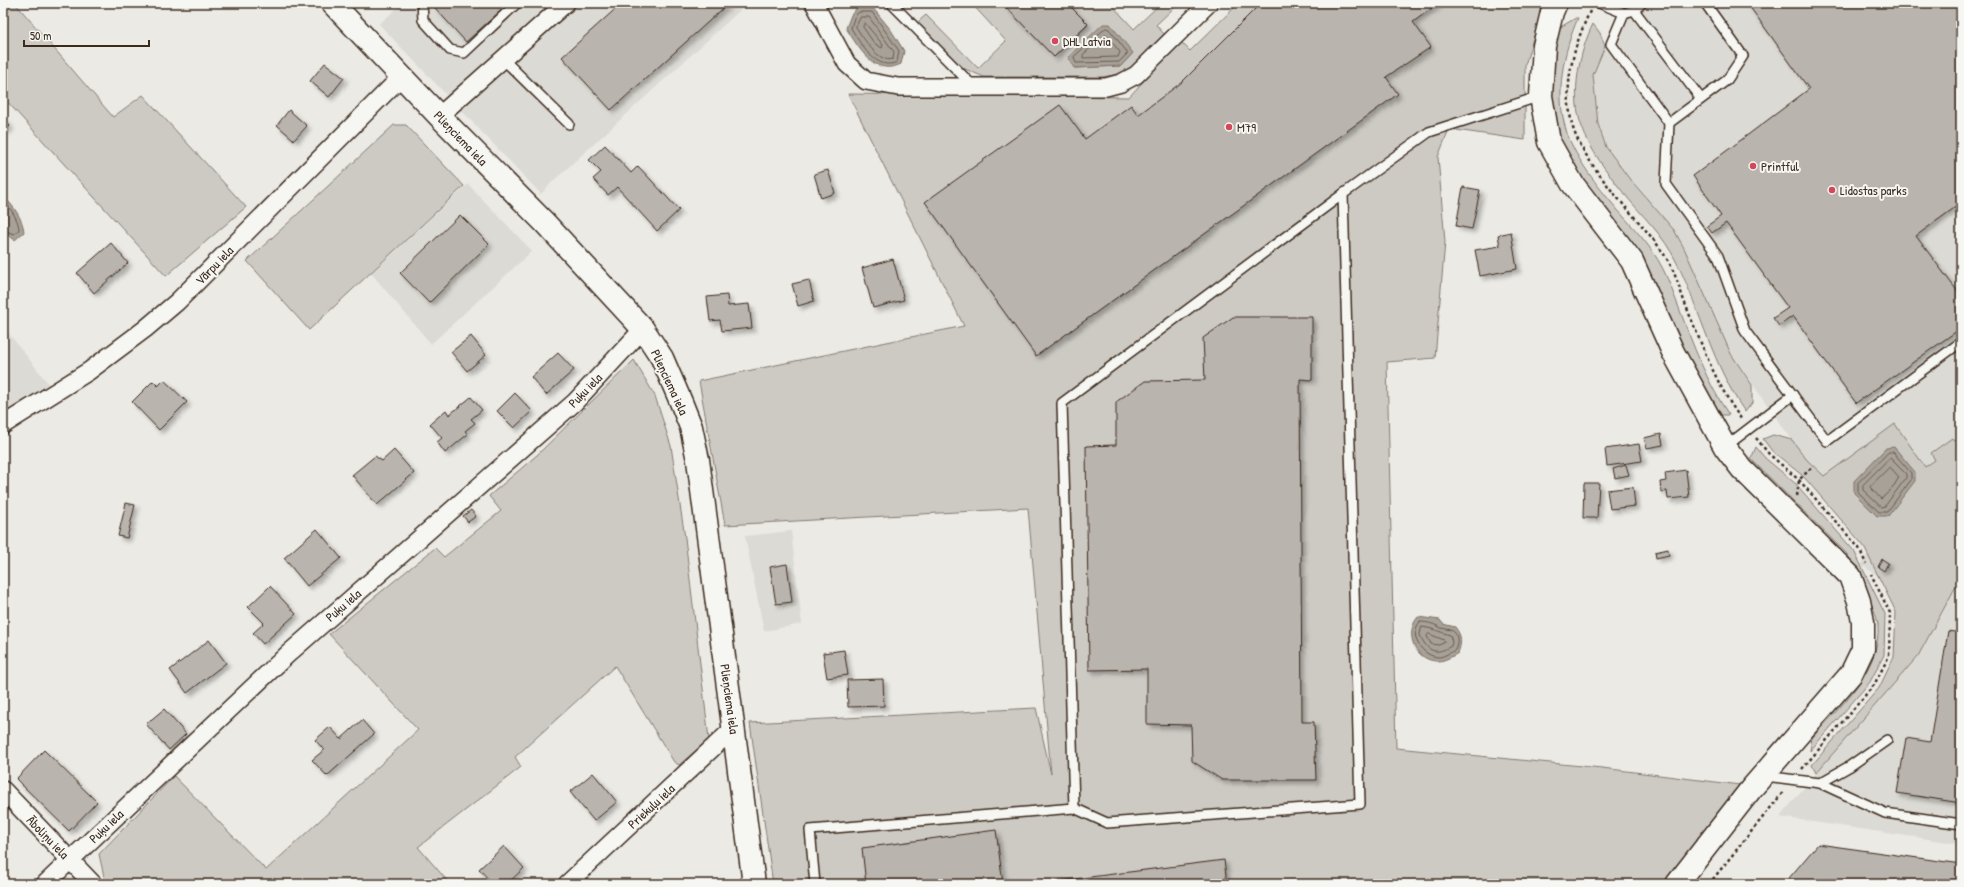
<svg xmlns="http://www.w3.org/2000/svg" width="1964" height="887" viewBox="0 0 1964 887" font-family="'Patrick Hand',sans-serif">
<style>
.built{fill:#dcdad4}
.green{fill:#cdcac4;stroke:#847a71;fill-rule:evenodd}
.water{fill:#a8a198;stroke:#7c7167}
.lines{fill:none;stroke-linecap:round;stroke-linejoin:round}
.shore{stroke:#675a4f;stroke-width:1}
.building{fill:#bab4ae;stroke:#3b2a1e;filter:url(#shadow)}
.lane-casing{stroke:#3b2a1e;stroke-width:12}
.street-casing{stroke:#3b2a1e;stroke-width:20}
.secondary-casing{stroke:#3b2a1e;stroke-width:25}
.path{stroke:#3b2a1e;stroke-width:2.5;stroke-dasharray:3 3;stroke-linecap:butt}
.lane{stroke:#f6f6f2;stroke-width:9}
.street{stroke:#f6f6f2;stroke-width:17}
.secondary{stroke:#f6f6f2;stroke-width:22}
.poi-dot{fill:#d1495b;stroke:#f6f6f2;stroke-width:1.5}
.labels{text-anchor:middle;stroke-width:4;stroke-linejoin:round;paint-order:stroke}
.poi-label{font-size:13px;fill:#3b2a1e;stroke:#f6f6f2;text-anchor:start}
.street-label{font-size:13px;fill:#3b2a1e;stroke:#f6f6f2}
</style>
<defs>
<filter id="shadow"><feDropShadow dx="3.5" dy="3.5" stdDeviation="2" flood-color="#0004"/></filter>
</defs>
<rect width="100%" height="100%" fill="#ebeae5"/>
<filter id="ink" filterUnits="userSpaceOnUse"><feTurbulence type="fractalNoise" baseFrequency=".025" numOctaves="2"/><feDisplacementMap in="SourceGraphic" scale="8" xChannelSelector="R" yChannelSelector="G"/><feConvolveMatrix kernelMatrix="1 2 1 2 8 2 1 2 1" color-interpolation-filters="sRGB"/></filter>
<g filter="url(#ink)">
<g class="built">
<path d="M403,3H748L550,184L541,194L379,24Z"/>
<path d="M1622,3H1961V454L1913,540L1824,476L1807,461L1731,354L1684,248L1674,230L1628,177L1606,147L1598,124L1593,75Z"/>
<path d="M468,184L532,251L431,344L371,273Z"/>
<path d="M3,326L51,387L3,415Z"/>
<path d="M791,531L802,624L764,631L745,536Z"/>
<path d="M1873,546L1883,579L1861,565Z"/>
<path d="M1961,577V844L1780,817L1816,773L1918,656Z"/>
</g>
<g class="green">
<path d="M3,3H15L113,117L143,95L246,207L166,276L3,97Z"/>
<path d="M971,3H1002L1054,57L1088,25L1067,3H1110L1134,29L1161,3H1179L1156,25L1164,34L1126,73L1102,77H984L965,69L951,57L919,24V21L926,15L978,68L1006,41ZM1133,53L1121,66L1075,68Z"/>
<path d="M1239,3H1544L1525,65V140L1449,129L1438,157L1445,242L1435,358L1387,362L1396,748L1602,768L1740,785L1663,884H773L750,723L1036,708L1051,774L1028,508L725,525L699,381L964,326L848,94L1129,97L1180,41L1190,51Z"/>
<path d="M1576,18H1578C1563,52 1555,94 1566,130C1573,154 1595,183 1611,202C1629,224 1650,243 1663,269C1669,281 1674,295 1679,308C1693,345 1707,383 1729,415H1717L1589,195L1558,145L1550,97L1555,30Z"/>
<path d="M1593,24L1600,33L1605,46L1593,75L1598,124L1606,147L1628,177L1674,230L1684,248L1731,354L1752,385V403L1745,412C1713,366 1701,312 1677,263C1664,235 1641,215 1622,191C1607,172 1590,150 1582,127C1570,97 1579,52 1593,24Z"/>
<path d="M394,125H406L464,186L309,330L247,261Z"/>
<path d="M634,360L655,396L671,446L685,538L709,739L679,765L674,762L615,666L515,757L521,767L418,847L450,884H108L105,881L99,854L174,776L266,870L418,730L329,634L435,548L444,557L501,511L489,496L537,455Z"/>
<path d="M1895,424L1925,467L1935,460L1931,453L1952,438L1961,443V577L1918,656L1816,773L1812,765L1879,688L1894,657L1896,612L1863,545L1803,476L1772,451L1763,439L1773,435L1792,440L1807,460L1824,476Z"/>
<path d="M1756,447L1765,458L1796,484L1854,551L1885,614L1884,655L1870,682L1810,751L1812,738C1840,706 1881,671 1878,625C1877,611 1855,567 1847,554L1751,459Z"/>
</g>
<g class="water">
<path d="M857,8H873L891,30L904,51L901,64C874,77 859,48 846,28L851,15Z"/>
<path d="M1103,24H1110L1133,53L1121,66L1074,68L1068,57Z"/>
<path d="M3,196C13,205 23,219 24,232L15,240L3,232Z"/>
<path d="M1894,447L1915,472V481L1888,516H1877L1854,493V481L1886,448Z"/>
<path d="M1418,617L1440,620L1443,624L1455,627C1462,636 1462,642 1458,653C1453,656 1446,660 1440,661C1416,663 1403,634 1418,617Z"/>
</g>
<g class="lines">
<g class="shore">
<path d="M859,12H872L899,51L897,62C876,72 860,43 851,28L854,18Z"/>
<path d="M861,17H869L894,52L893,59C878,64 863,37 856,27Z"/>
<path d="M865,23L883,45L882,48L874,43L863,27Z"/>
<path d="M1106,28L1109,29L1127,52V54L1119,62L1076,63L1074,57Z"/>
<path d="M1106,35L1120,52L1118,57L1083,58V55Z"/>
<path d="M3,201C10,207 19,220 19,230L14,234L3,230"/>
<path d="M1889,452H1893L1911,473V480L1887,512H1879L1858,492V483Z"/>
<path d="M1890,458L1906,474V478L1885,506L1881,507L1863,490V485Z"/>
<path d="M1890,467L1899,477L1892,489L1881,499L1870,487Z"/>
<path d="M1420,622C1428,622 1434,624 1441,628C1444,629 1448,629 1451,630C1459,633 1458,644 1455,650C1451,652 1445,656 1440,657C1423,658 1407,635 1420,622Z"/>
<path d="M1422,627C1432,628 1440,632 1450,635L1452,642L1451,646C1435,656 1427,651 1420,635Z"/>
<path d="M1429,634L1444,640L1445,642L1439,645L1431,644L1427,636Z"/>
</g>
</g>
<g class="building">
<path d="M441,3H509L466,42L435,8Z"/>
<path d="M622,3H729L611,110L562,57Z"/>
<path d="M1002,3H1067L1088,24L1054,57Z"/>
<path d="M1261,3H1439L1413,22L1431,47L1386,77L1398,94L1036,356L925,202L1060,105L1085,139L1131,105L1138,115L1182,82Z"/>
<path d="M1747,3H1961V203L1916,236L1961,296V328L1856,403L1793,316L1779,326L1773,318L1788,308L1726,223L1712,233L1707,226L1721,216L1693,176L1809,89Z"/>
<path d="M325,63L344,78L329,97L310,81Z"/>
<path d="M289,110L307,126L294,140L277,125Z"/>
<path d="M3,118L10,126L3,132Z"/>
<path d="M605,145L631,173L638,166L679,210L657,231L617,187L608,195L593,179L601,172L589,160Z"/>
<path d="M828,170L835,193L821,198L814,174Z"/>
<path d="M1463,187L1480,190L1472,229L1456,226Z"/>
<path d="M460,215L489,244L429,303L400,273Z"/>
<path d="M1511,232L1517,269L1480,276L1475,250L1500,246L1498,235Z"/>
<path d="M111,243L128,263L94,293L77,273Z"/>
<path d="M893,259L904,300L873,308L862,268Z"/>
<path d="M809,280L814,301L798,306L792,284Z"/>
<path d="M727,295L728,306L749,304L752,328L722,331L720,320L710,321L707,297Z"/>
<path d="M1233,317H1312V380L1300,379L1302,722H1314L1316,780H1222L1192,761L1191,725L1147,724V669L1089,670L1086,446L1116,445V402L1145,381L1205,380L1203,338Z"/>
<path d="M471,336L486,355L467,371L451,352Z"/>
<path d="M558,353L574,370L546,395L531,377Z"/>
<path d="M164,380L187,402L159,430L132,402L153,381L158,386Z"/>
<path d="M515,393L532,411L514,428L497,411Z"/>
<path d="M471,397L482,410L471,419L475,423L465,431L468,434L445,453L437,442L442,438L430,424L446,410L449,415Z"/>
<path d="M1661,434L1663,445L1647,448L1644,438Z"/>
<path d="M1639,444L1642,461L1607,466L1605,449Z"/>
<path d="M394,450L414,473L377,505L352,475L375,456L382,461Z"/>
<path d="M1626,465L1629,475L1615,478L1613,469Z"/>
<path d="M1686,470L1689,497L1668,499L1667,491L1661,492L1660,482L1666,481L1665,473Z"/>
<path d="M1584,483H1599L1597,518H1583Z"/>
<path d="M1633,487L1635,506L1610,509L1607,490Z"/>
<path d="M126,503L135,505L127,538L118,536Z"/>
<path d="M471,510L476,516L468,522L463,516Z"/>
<path d="M317,529L341,558L307,586L284,558Z"/>
<path d="M1668,549L1669,555L1656,558L1655,552Z"/>
<path d="M1882,559L1888,563L1884,571L1878,567Z"/>
<path d="M787,564L792,602L776,604L770,567Z"/>
<path d="M270,586L296,614L263,644L253,633L264,623L248,607Z"/>
<path d="M1948,631L1961,633V803L1897,793L1906,738L1930,742Z"/>
<path d="M209,640L226,663L187,693L170,670Z"/>
<path d="M844,650L848,675L827,678L823,653Z"/>
<path d="M883,679L884,706L848,707L847,680Z"/>
<path d="M164,709L186,734L169,750L146,724Z"/>
<path d="M362,720L374,734L327,776L312,760L324,750L315,740L330,727L341,739Z"/>
<path d="M44,750L97,802L69,831L16,779Z"/>
<path d="M593,773L617,802L594,821L570,792Z"/>
<path d="M996,830L1003,884H866L862,848Z"/>
<path d="M1818,844L1961,864V884H1784Z"/>
<path d="M504,846L524,868L507,884H493L479,869Z"/>
<path d="M1224,860L1227,884H1035Z"/>
</g>
<g class="lines">
<g class="lane-casing">
<g id="lane">
<path d="M422,3L423,20L450,50L464,53L517,3"/>
<path d="M891,3L974,87"/>
<path d="M1599,3L1624,13L1634,10L1642,3"/>
<path d="M1634,10L1701,99"/>
<path d="M1624,13L1611,44L1669,123L1727,80L1743,56L1705,3"/>
<path d="M503,59L569,124"/>
<path d="M1669,123L1666,184L1718,256L1745,331L1827,441L1961,342"/>
<path d="M1343,194L1429,132L1541,96"/>
<path d="M1725,447L1793,395"/>
<path d="M1765,776L1820,783L1885,813L1961,824"/>
<path d="M1820,783L1850,766L1887,740"/>
<path d="M815,884L810,830L1074,808L1107,823L1360,804L1343,194L1062,403L1074,808"/>
</g>
</g>
<g class="street-casing">
<g id="street">
<path d="M814,3L847,64L866,81L898,87H1106L1121,83L1136,75L1209,3"/>
<path d="M439,116L566,3"/>
<path d="M3,425L89,371L145,329L177,302L402,76"/>
<path d="M3,790L93,884"/>
<path d="M45,884L288,654L575,402L643,329"/>
<path d="M567,884L734,728"/>
</g>
</g>
<g class="secondary-casing">
<g id="secondary">
<path d="M332,3L439,116L544,222L643,329L662,358L681,402L691,427L698,460L754,884"/>
<path d="M1556,3L1552,12L1544,46L1541,96L1549,142L1572,183L1632,261L1673,352L1725,447L1742,469L1850,576L1859,601L1863,622V649L1851,674L1751,789L1677,884"/>
</g>
</g>
<g class="path">
<path d="M1590,11C1573,48 1562,86 1573,128C1580,150 1602,179 1617,197C1636,220 1657,240 1671,266C1677,279 1681,293 1686,306C1702,345 1716,385 1742,420"/>
<path d="M1756,438L1769,454L1799,480L1859,548L1866,564"/>
<path d="M1797,496L1799,480L1813,466"/>
<path d="M1802,769L1874,685L1889,656L1890,613L1871,574"/>
<path d="M1709,884L1784,791"/>
</g>
<use href="#lane" class="lane"/>
<use href="#street" class="street"/>
<use href="#secondary" class="secondary"/>
</g>
</g>
<g class="poi-dot">
<circle cx="1055" cy="41" r="4"/>
<circle cx="1229" cy="127" r="4"/>
<circle cx="1753" cy="166" r="4"/>
<circle cx="1832" cy="190" r="4"/>
</g>
<g class="labels">
<g class="poi-label">
<text x="1063" y="46">DHL Latvia</text>
<text x="1237" y="132">M79</text>
<text x="1761" y="171">Printful</text>
<text x="1840" y="195">Lidostas parks</text>
</g>
<g class="street-label">
<text transform="translate(461 138) rotate(46)" y="5">Plieņciema iela</text>
<text transform="translate(214 265) rotate(-46)" y="5">Vārpu iela</text>
<text transform="translate(670 382) rotate(65)" y="5">Plieņciema iela</text>
<text transform="translate(585 390) rotate(-46)" y="5">Puķu iela</text>
<text transform="translate(343 605) rotate(-41)" y="5">Puķu iela</text>
<text transform="translate(730 699) rotate(82)" y="5">Plieņciema iela</text>
<text transform="translate(651 806) rotate(-43)" y="5">Priekuļu iela</text>
<text transform="translate(106 826) rotate(-44)" y="5">Puķu iela</text>
<text transform="translate(48 837) rotate(46)" y="5">Āboliņu iela</text>
</g>
</g>
<rect width="1964" height="887" fill="none" stroke="#f6f6f2" stroke-width="16"/>
<rect x="8" y="8" width="1948" height="871" fill="none" stroke="#3b2a1e" stroke-width="1.5" filter="url(#ink)"/>
<path d="M24 40v6h125v-6" fill="none" stroke="#3b2a1e" stroke-width="2"/>
<text x="30" y="40" font-size="12" fill="#3b2a1e" stroke="#f6f6f2" stroke-width="3" paint-order="stroke">50 m</text>
</svg>
